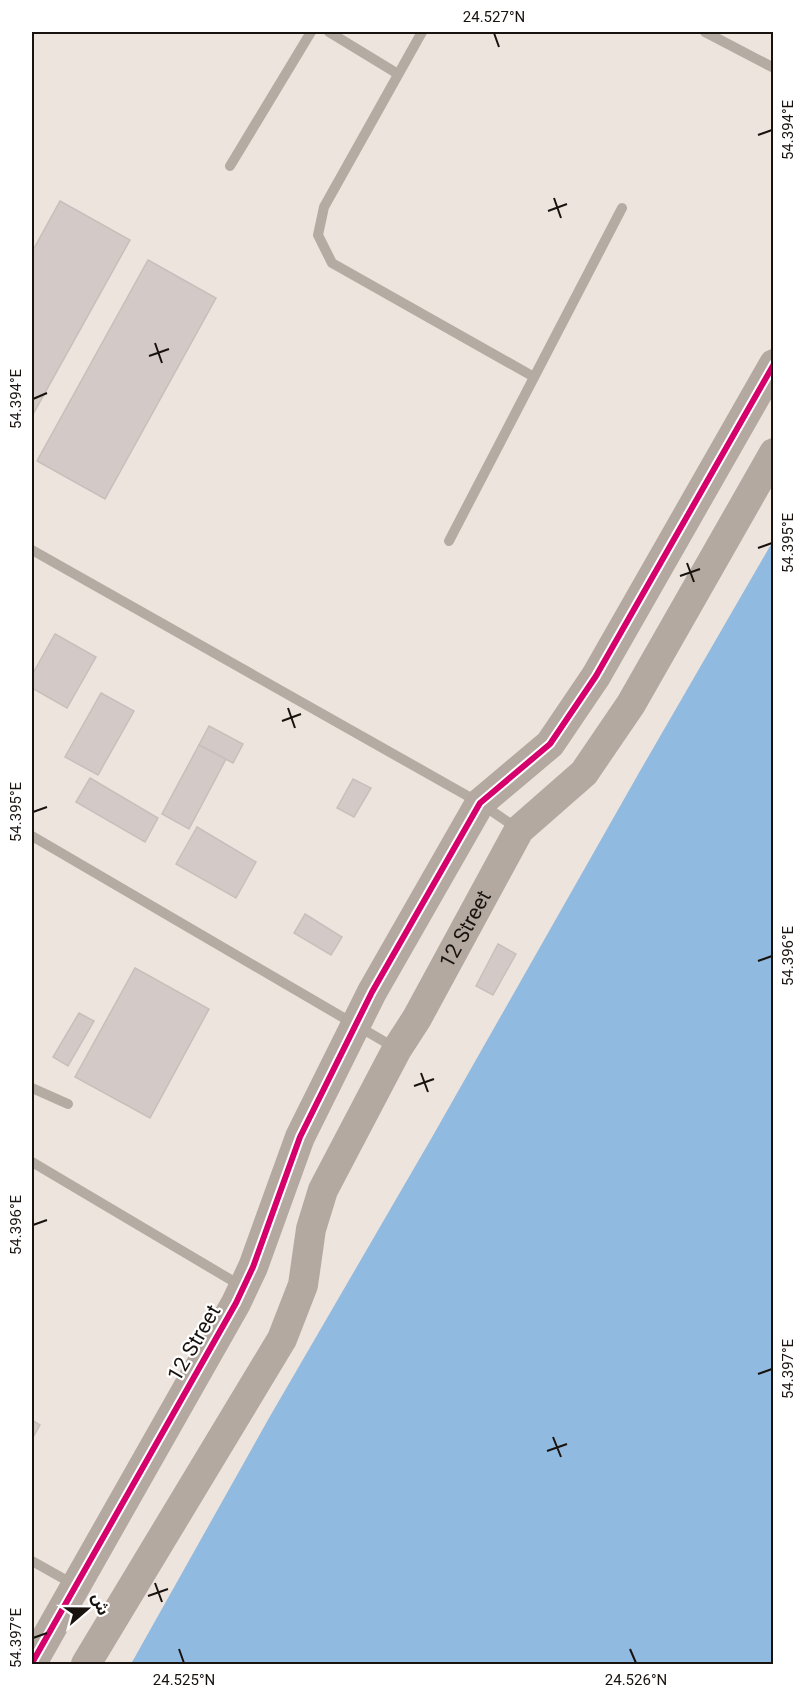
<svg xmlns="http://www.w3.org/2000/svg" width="805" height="1696" viewBox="0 0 805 1696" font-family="Roboto,'Noto Sans Arabic',sans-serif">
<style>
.water{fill:#90badf}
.building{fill:#d3cac7;stroke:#c8bfbb;stroke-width:1.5}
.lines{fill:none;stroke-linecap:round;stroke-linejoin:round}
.lane{stroke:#b4aba2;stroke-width:10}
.secondary{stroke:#b3a9a1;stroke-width:30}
.cycleway-casing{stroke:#fff;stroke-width:10}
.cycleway{stroke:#d6006c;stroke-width:6}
.ticks{fill:none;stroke:#19130f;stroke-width:2}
.labels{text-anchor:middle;stroke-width:4.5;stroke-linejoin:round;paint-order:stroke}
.street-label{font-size:21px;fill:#19130f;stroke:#fff}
.neatline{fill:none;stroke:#19130f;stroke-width:2}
.ticks-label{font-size:15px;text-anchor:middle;fill:#19130f}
</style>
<rect width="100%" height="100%" fill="#eee4de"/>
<path class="water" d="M773,541V1664H131L269,1418L431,1139L640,771Z"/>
<g class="building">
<path d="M60,201L130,240L32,416V252Z"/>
<path d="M148,260L216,298L105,499L37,461Z"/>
<path d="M55,634L96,657L67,708L32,688V675Z"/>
<path d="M101,693L134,711L98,775L65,757Z"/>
<path d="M209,726L243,744L233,763L199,745Z"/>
<path d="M199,745L226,759L189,829L162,814Z"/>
<path d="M90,778L158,818L145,842L76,802Z"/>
<path d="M353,779L371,788L354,817L337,808Z"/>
<path d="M197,827L256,862L236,898L176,864Z"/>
<path d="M305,914L342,937L331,955L294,933Z"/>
<path d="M498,944L516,954L493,995L476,986Z"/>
<path d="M135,968L209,1009L150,1118L75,1077Z"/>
<path d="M79,1013L94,1021L68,1066L53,1057Z"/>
<path d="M32,1420L40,1425L32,1439Z"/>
</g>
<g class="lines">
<g class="lane">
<path d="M329,32L398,74"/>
<path d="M422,32L324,207L318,235L332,263L534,377"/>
<path d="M705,32L774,68"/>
<path d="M230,166L311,32"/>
<path d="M449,541L622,208"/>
<path d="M32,550L480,803L518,829"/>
<path d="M32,836L397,1049"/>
<path d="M32,1088L68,1104"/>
<path d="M32,1162L243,1287"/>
<path d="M32,1561L73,1584"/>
</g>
<g class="secondary">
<path d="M32,1663L236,1303L253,1267L300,1137L372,992L480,803L550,744L596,676L774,364"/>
<path id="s1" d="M86,1664L282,1339L303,1285L311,1229L323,1190L397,1049L417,1018L519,830L584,773L631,704L774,453"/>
</g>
<g class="cycleway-casing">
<path id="cycleway" d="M32,1663L236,1303L253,1267L300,1137L372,992L480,803L550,744L596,676L774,364"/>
</g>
<use href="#cycleway" class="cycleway"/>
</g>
<path class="ticks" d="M494,33L499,47M758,135L772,130M554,198L561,218M548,211L567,204M155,343L162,363M149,356L169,349M33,399L47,393M758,548L772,543M687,563L694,582M680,576L700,569M288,708L295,728M282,721L301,714M33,812L47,807M758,961L772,956M421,1073L428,1092M414,1086L434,1079M33,1225L47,1220M758,1374L772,1369M553,1437L561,1457M547,1451L567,1444M155,1583L162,1602M148,1596L168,1589M33,1638L47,1633M179,1649L184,1663M630,1649L636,1663"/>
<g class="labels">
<g class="street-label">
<text dy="7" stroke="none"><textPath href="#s1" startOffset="832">12 Street</textPath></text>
<text transform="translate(194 1343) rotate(-60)" y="7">12 Street</text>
</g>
</g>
<rect width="805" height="1696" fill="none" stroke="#ffffff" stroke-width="66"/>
<g transform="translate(87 1609) rotate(70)" stroke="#ffffff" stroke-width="4.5" paint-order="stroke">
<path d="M0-4.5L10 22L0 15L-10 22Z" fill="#19130f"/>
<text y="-9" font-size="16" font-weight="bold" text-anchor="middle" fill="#19130f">ش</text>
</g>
<rect x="33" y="33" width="739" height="1630" class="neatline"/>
<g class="ticks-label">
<text x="494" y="22">24.527°N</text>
<text transform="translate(788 130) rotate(-90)" y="5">54.394°E</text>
<text transform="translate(16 399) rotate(-90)" y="5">54.394°E</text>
<text transform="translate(788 543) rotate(-90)" y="5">54.395°E</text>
<text transform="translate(16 812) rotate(-90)" y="5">54.395°E</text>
<text transform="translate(788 956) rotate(-90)" y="5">54.396°E</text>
<text transform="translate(16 1225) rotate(-90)" y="5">54.396°E</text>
<text transform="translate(788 1369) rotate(-90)" y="5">54.397°E</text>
<text transform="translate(16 1638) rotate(-90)" y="5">54.397°E</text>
<text x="184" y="1685">24.525°N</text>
<text x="636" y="1685">24.526°N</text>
</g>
</svg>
